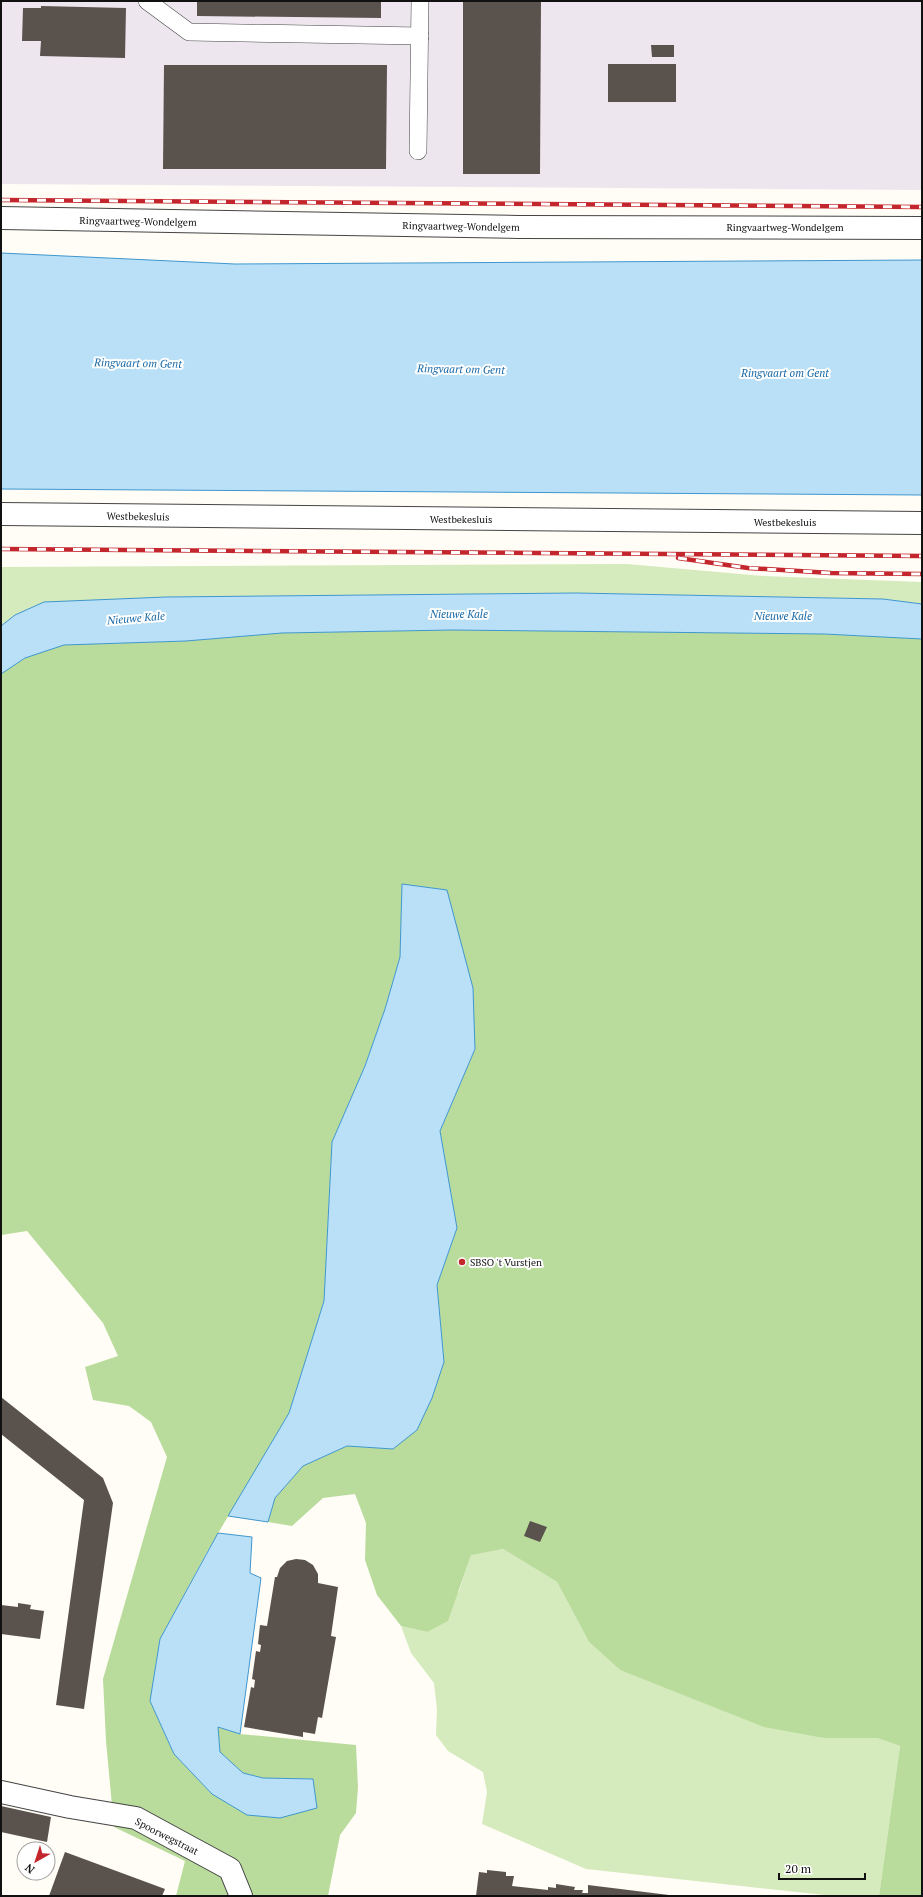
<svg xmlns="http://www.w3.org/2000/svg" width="923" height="1897" viewBox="0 0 923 1897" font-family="'PT Serif',serif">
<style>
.industrial{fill:#eee6ef}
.green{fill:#d5ebbd}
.forest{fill:#b9dc9c}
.water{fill:#b9e0f7;stroke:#3f96cf}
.building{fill:#5a524d}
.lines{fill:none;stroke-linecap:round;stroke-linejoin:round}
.lane-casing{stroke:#444;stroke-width:18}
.street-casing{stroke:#444;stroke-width:24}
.lane{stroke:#fff;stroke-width:17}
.street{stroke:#fff;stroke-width:22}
.rail-casing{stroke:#c4262e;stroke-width:4.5}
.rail{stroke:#fff;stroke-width:3;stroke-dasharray:9;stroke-linecap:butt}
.poi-dot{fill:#c4262e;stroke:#fff;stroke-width:1.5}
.labels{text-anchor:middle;stroke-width:4;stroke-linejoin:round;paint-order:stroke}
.street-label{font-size:10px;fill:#111;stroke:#fff}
.poi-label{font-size:10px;fill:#111;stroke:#fff;text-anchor:start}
.water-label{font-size:11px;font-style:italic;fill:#1768a6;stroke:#fff}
</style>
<rect width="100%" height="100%" fill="#fffdf5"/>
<path class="industrial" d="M1,1H922V190L1,184Z"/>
<g class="green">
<path d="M627,564L763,576L922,582V604L883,599L576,593L166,597L15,615L1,626V567Z"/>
<path d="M503,1549L557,1582L589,1642L620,1670L824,1738H877L900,1746L879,1896H834L586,1869L482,1824L487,1792L483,1772L448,1751L436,1735L437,1710L434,1683L411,1653L401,1626L427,1632L459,1591L471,1554Z"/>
</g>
<path class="forest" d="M452,630L824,634L922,639V1896H879L900,1746L877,1738H824L764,1727L620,1670L589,1642L557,1582L503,1549L471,1555L448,1621L427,1632L401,1626L377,1595L365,1560L366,1523L355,1494L323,1498L292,1526L268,1522L275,1498L303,1466L347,1446L393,1449L444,1362L437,1285L457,1228L440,1131L475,1049L447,890L402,884L400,957L385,1009L365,1066L332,1142L324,1301L289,1413L207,1552L160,1639L150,1701L174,1754L212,1794L313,1779L263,1778L243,1773L220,1752L218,1727L240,1734L356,1745L358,1787L356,1813L340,1835L328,1896H176L185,1861L114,1827L106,1741L103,1679L167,1457L151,1422L129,1406L93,1400L85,1367L118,1356L103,1323L27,1231L1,1235V674L25,658L64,645L186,641L282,633Z"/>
<g class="water">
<path d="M1,253L235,264L922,260V495L1,489Z"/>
<path d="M576,593L883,599L922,604V639L824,634L452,630L282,633L186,641L64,645L25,658L1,674V626L15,615L44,602L166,597Z"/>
<path d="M402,884L447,890L473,988L475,1049L440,1131L457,1228L437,1285L444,1362L432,1398L417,1430L393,1449L347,1446L303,1466L275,1498L268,1522L228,1516L289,1413L324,1301L332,1142L365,1066L385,1009L400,957Z"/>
<path d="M218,1533L252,1537L250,1573L261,1578L240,1734L218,1727L220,1752L243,1773L263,1778L313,1779L317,1808L280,1818L247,1815L212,1794L174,1754L150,1701L160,1639Z"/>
</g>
<g class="building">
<path d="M197,1H381V18L197,16Z"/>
<path d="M463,1H541L540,174H463Z"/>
<path d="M41,6L126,8L125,58L40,56L41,41H22L23,8H41Z"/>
<path d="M651,45H674V57H652Z"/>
<rect x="608" y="64" width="68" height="38"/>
<path d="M164,65H387L386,169H163Z"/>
<path d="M1,1397L103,1478L113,1503L84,1709L56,1705L84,1500L1,1434Z"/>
<path d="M530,1521L547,1527L540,1542L524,1536Z"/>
<path d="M296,1559L305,1560L313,1565L318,1574V1583L338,1587L331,1636L336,1637L322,1718L318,1717L315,1734L303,1732V1737L244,1727L251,1687L254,1688L255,1680L252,1679L256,1651L260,1652L261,1645L258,1644L260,1625L267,1626L275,1577H277L280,1568L287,1561Z"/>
<path d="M18,1603L31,1605L30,1609L44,1611L40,1639L1,1634V1605L18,1607Z"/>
<path d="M1,1806L51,1817L47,1842L1,1832Z"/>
<path d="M65,1852L165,1889L162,1896H49Z"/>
<path d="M487,1870L506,1872V1876H514L512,1886L548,1890V1887L556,1888V1884L575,1887L574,1890H583L582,1893H588V1885L677,1896H476L479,1872L487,1873Z"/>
</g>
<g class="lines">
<g class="lane-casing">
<g id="lane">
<path d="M147,1L189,32L420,36"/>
<path d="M418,151L420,1"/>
</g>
</g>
<g class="street-casing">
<g id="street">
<path d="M1,218L519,227L922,228"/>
<path d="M1,514L922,523"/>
<path d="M1,1792L70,1807L136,1818L230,1869L241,1896"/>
</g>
</g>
<use href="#lane" class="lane"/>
<use href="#street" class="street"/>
<g class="rail-casing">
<g id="rail">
<path d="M1,200L922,207"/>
<path d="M1,549L922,556"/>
<path d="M678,558L748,568L831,573L922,574"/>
</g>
</g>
<use href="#rail" class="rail"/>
</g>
<circle class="poi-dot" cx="462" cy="1262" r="4"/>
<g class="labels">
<g class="street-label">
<text transform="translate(138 221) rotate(1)" y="4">Ringvaartweg-Wondelgem</text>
<text transform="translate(461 226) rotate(1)" y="4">Ringvaartweg-Wondelgem</text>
<text x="785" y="231">Ringvaartweg-Wondelgem</text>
<text transform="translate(138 516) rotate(1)" y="4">Westbekesluis</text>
<text x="461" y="523">Westbekesluis</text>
<text x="785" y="526">Westbekesluis</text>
<text transform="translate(167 1836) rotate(27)" y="4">Spoorwegstraat</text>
</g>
<g class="poi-label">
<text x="470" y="1266">SBSO 't Vurstjen</text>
</g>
<g class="water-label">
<text transform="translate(138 363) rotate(1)" y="4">Ringvaart om Gent</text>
<text transform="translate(461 369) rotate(1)" y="4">Ringvaart om Gent</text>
<text x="785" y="377">Ringvaart om Gent</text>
<text x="459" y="618">Nieuwe Kale</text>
<text x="783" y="620">Nieuwe Kale</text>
<text transform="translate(136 618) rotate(-5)" y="4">Nieuwe Kale</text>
</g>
</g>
<rect width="923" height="1897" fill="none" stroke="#111111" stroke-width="4"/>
<g transform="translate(36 1861) rotate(219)"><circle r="19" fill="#ffffff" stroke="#a0a0a0"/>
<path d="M0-3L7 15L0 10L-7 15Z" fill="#c4262e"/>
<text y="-6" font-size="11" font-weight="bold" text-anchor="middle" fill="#111111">N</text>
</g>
<path d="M779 1873v6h86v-6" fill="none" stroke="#111111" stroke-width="2"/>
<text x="785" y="1873" font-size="12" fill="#111111" stroke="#ffffff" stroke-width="3" paint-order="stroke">20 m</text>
</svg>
